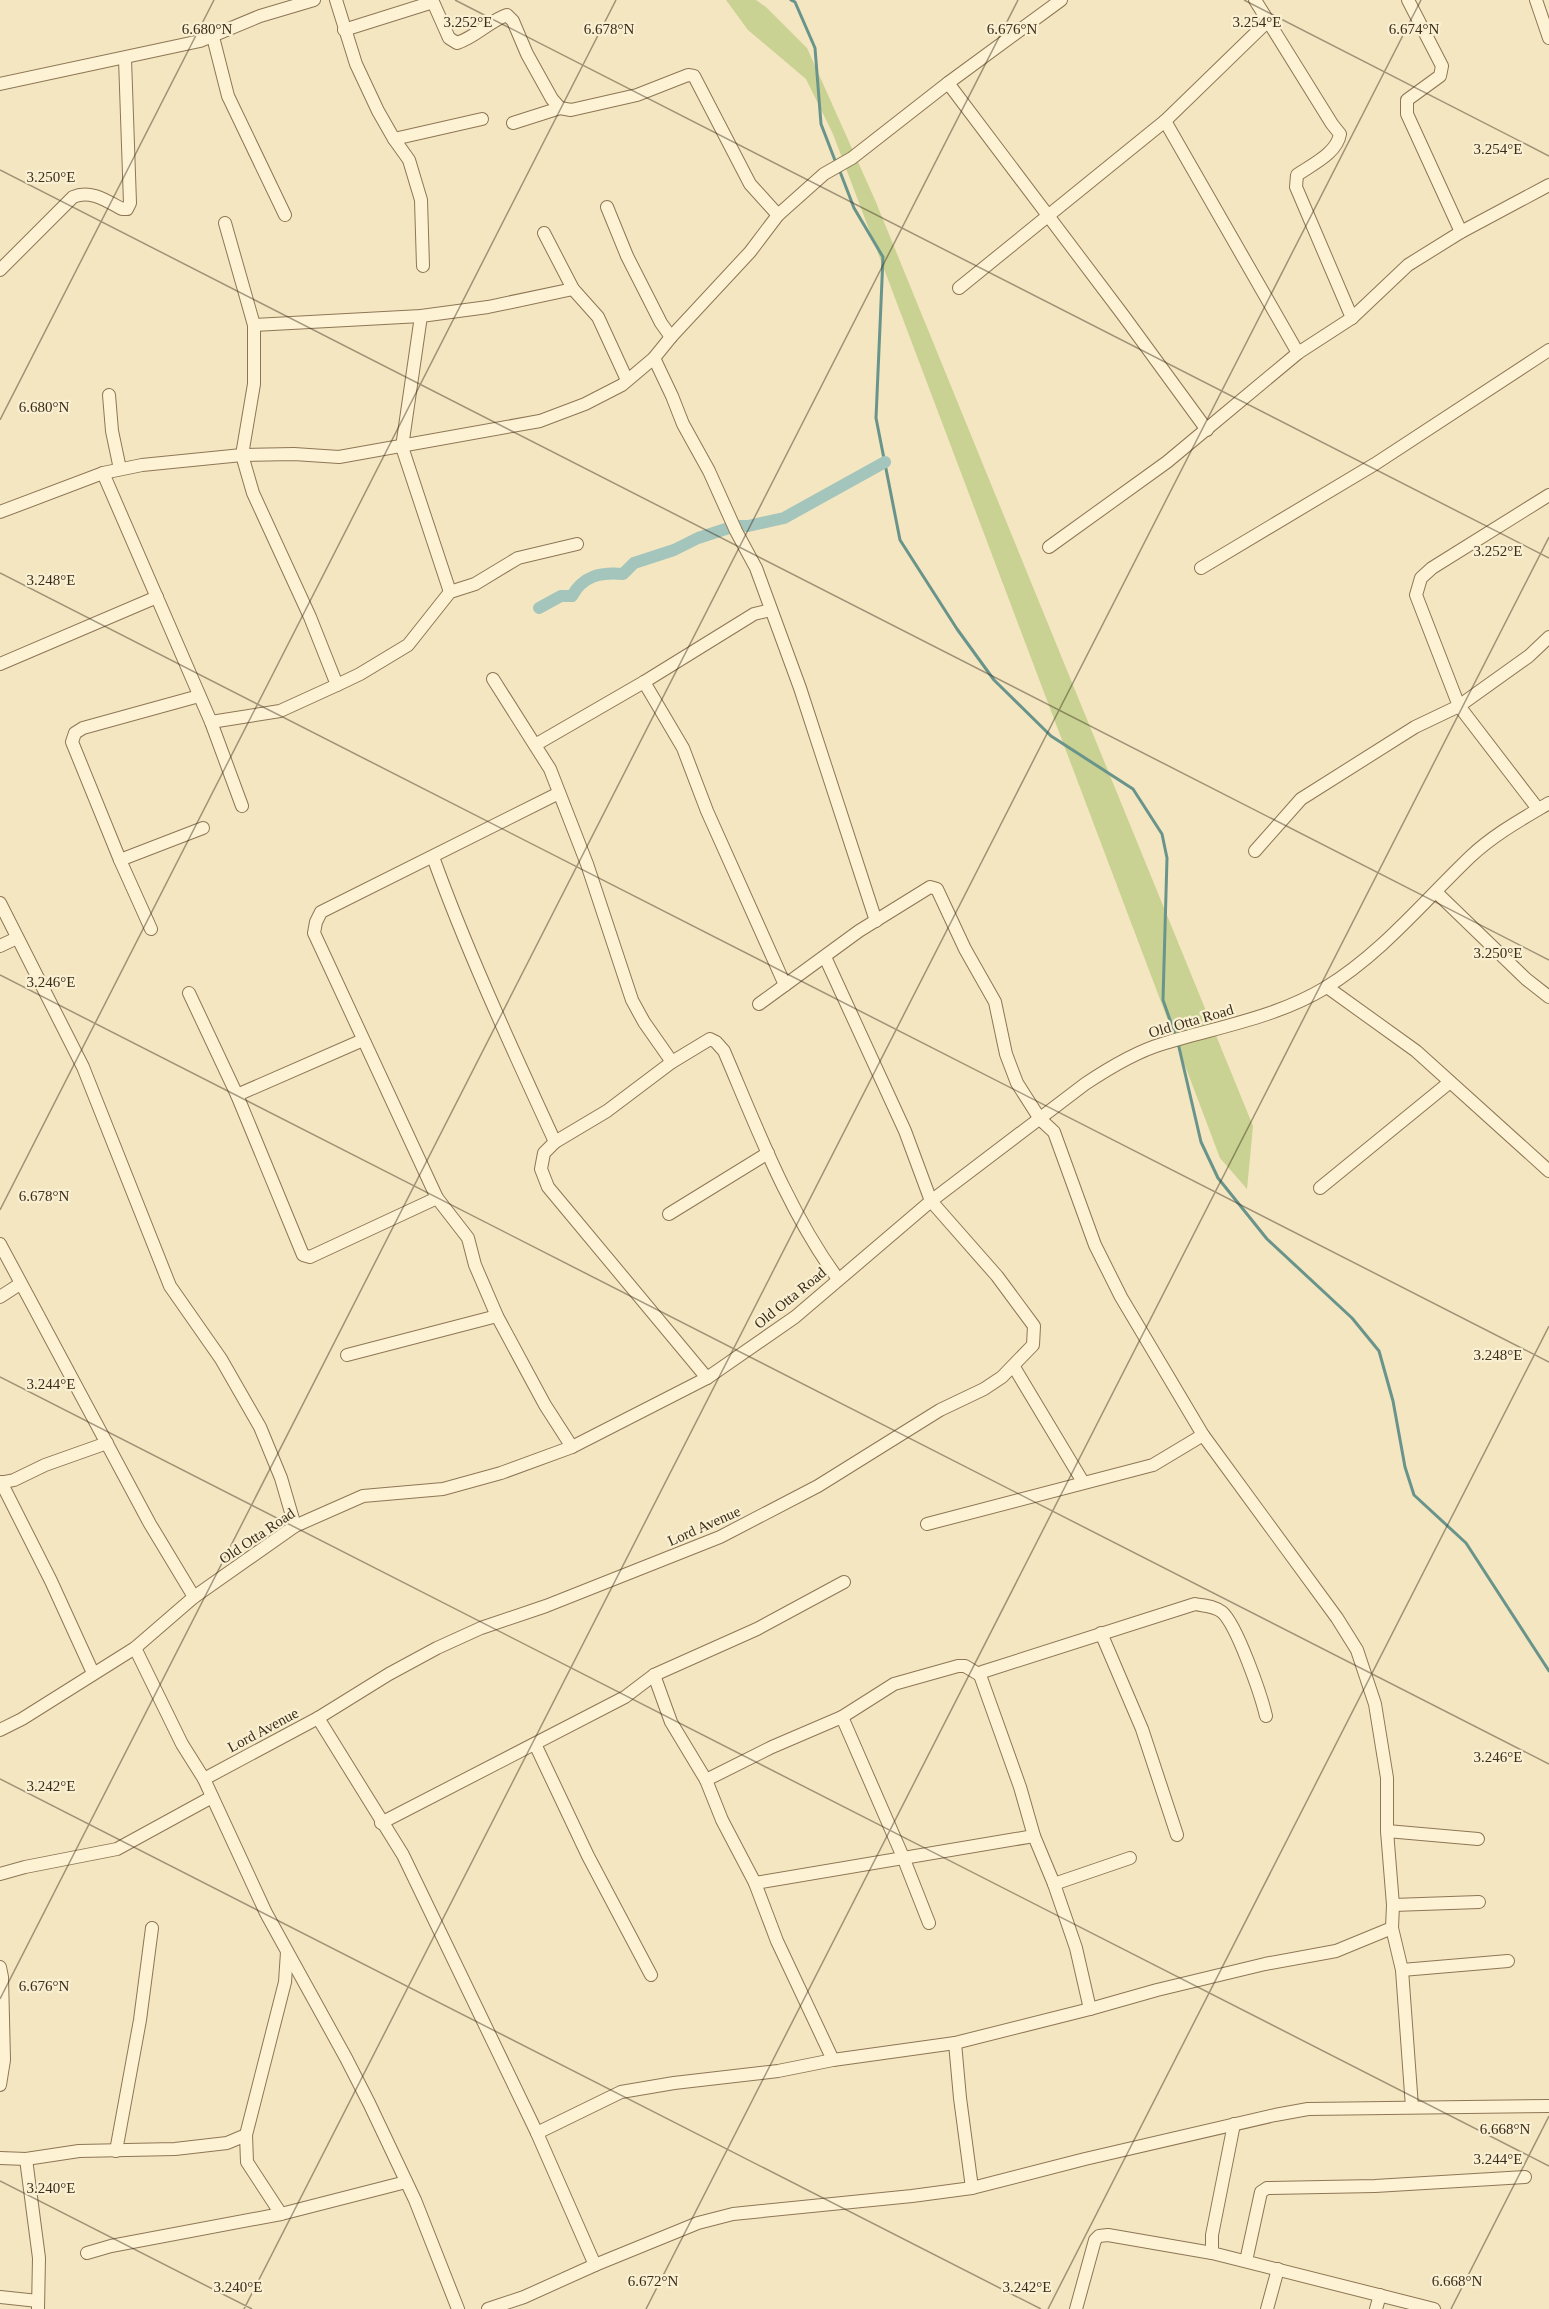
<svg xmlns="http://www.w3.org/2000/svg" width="1549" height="2309" viewBox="0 0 1549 2309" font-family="Georgia,serif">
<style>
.green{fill:#c9d292}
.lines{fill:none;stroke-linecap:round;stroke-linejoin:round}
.stream{stroke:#69948b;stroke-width:3}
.canal{stroke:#a3c5bc;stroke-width:12}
.minor-casing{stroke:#8e7655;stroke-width:14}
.minor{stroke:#fdf2d4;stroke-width:12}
.ticks{fill:none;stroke:#3c2d1c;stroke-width:1.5;stroke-opacity:0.45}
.labels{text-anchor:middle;stroke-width:4.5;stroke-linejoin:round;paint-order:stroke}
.street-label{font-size:15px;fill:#3c2d1c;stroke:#f9efd1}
.ticks-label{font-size:15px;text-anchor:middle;fill:#3c2d1c;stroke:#f9efd1;stroke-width:4.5;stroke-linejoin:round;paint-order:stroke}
</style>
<rect width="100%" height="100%" fill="#f3e6c0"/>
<path class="green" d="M726,0H756L767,8L807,48L875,200L1253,1126L1247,1189L1220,1158L833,134L806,79L748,30Z"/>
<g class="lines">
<g class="stream">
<path d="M791,0L795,2L815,48L821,124L836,163"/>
<path d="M839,169L854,208L883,257L876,418L900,540L957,629L994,680L1051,736L1133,789L1162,834L1167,858L1163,1000L1176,1037"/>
<path d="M1178,1043L1201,1142L1218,1178L1267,1239L1352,1318L1379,1351L1393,1401L1405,1467L1414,1495L1466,1543L1549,1671"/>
</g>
<path class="canal" d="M539,608L561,596H572C583,576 600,572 623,574L634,563L674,550L698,538L735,526H748L784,518L885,462"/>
<g class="minor-casing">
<g id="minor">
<path d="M336,0L356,64L378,111L394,139L409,160L421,200L423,266"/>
<path d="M1255,0L1332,124L1340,134C1337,153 1313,164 1297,175L1296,187L1352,318"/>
<path d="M1408,0L1442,66L1440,76L1407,100V114L1461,232"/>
<path d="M1536,0L1549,38"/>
<path d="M344,30L433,2L449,38L457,43C476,37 489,21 507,15L513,21L527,54L552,99L560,108L571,110L637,95L688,75L694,76L750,184L778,215"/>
<path d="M213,37L228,96L285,215"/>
<path d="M948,83L1123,315L1207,430"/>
<path d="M0,84L200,41L260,16L314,0"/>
<path d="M1165,121L1298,353"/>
<path d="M513,123L560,108"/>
<path d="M394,139L482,119"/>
<path d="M607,207L627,256L661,323L671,337"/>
<path d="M544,233L573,289L598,317L627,380"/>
<path d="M0,270L73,197C90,189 107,201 122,209H127L130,203L125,59"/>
<path d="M959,288L1165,121L1269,20"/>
<path d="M421,316L402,447L450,592"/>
<path d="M254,325L421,316L488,307L573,289"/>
<path d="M654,358L672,396L683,424L709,471L736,531L756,568L800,688L876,921"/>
<path d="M109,395L112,431L120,469"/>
<path d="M103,473L211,722L242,806"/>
<path d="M0,512L103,473L142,465L242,455L294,454L339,457L540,421L585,404L622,385L654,358L671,337L750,252L778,215L824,174L852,158L948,83L1061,0"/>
<path d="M1049,547L1167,462L1298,353L1352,318L1408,265L1461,232L1549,185"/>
<path d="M1201,568L1375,464L1549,350"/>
<path d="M0,664L157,597"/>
<path d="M493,679L550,769L587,864L632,1000L644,1022L672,1062"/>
<path d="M644,682L683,748L707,811L785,985"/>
<path d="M337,685L360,674L408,645L450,592L475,584L518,558L577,544"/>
<path d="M211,722L280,711L337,685L310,617L253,493L242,455L254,384V325L225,223"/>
<path d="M535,745L644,682L754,614L771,610"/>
<path d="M559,793L321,912L316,922L314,933L437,1198L468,1238L475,1265L497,1316L545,1405L572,1447"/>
<path d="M1538,809L1459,706L1416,595L1421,578L1432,568L1549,495"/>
<path d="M1255,851L1301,799L1415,727L1459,706L1529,656L1549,637"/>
<path d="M433,857C468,954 512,1048 555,1142"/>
<path d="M120,860L203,828"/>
<path d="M1436,892L1526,979L1549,997"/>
<path d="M0,903L83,1067L170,1286L221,1359L260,1427L281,1478L295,1526"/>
<path d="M151,929L120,860L72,742L75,733L83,728L199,696"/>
<path d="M0,946L17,938"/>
<path d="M1327,987L1416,1051L1549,1171"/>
<path d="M189,993L237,1095L303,1255L310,1257L437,1198"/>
<path d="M759,1004L859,931L930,887L937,889L965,949L995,1002L1006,1054L1017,1083L1040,1119L1054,1132L1095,1245L1121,1297L1203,1435L1337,1618L1357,1650L1375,1704L1387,1778V1831L1393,1905L1392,1928L1402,1970L1412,2107"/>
<path d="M237,1095L363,1040"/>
<path d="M1320,1188L1450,1082"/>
<path d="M669,1214L768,1153"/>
<path d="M0,1244L150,1524L194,1597"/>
<path d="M0,1297L20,1284"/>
<path d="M347,1355L497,1316"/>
<path d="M1014,1367L1083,1482"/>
<path d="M707,1378L548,1187L541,1169L544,1153L555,1142L607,1111L672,1062L710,1039L716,1042L724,1051C757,1128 788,1211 838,1279"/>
<path d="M1,1482L51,1581L93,1673"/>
<path d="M0,1483L14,1480L45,1465L107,1443"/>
<path d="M927,1524L1153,1465L1203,1435"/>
<path d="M1101,1633L1142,1729L1177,1835"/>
<path d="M135,1648L182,1744L204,1779L266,1913L346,2058L369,2103L415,2200L458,2309"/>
<path d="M654,1675L671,1722L706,1780L722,1820L755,1883L777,1941L833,2060"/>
<path d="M980,1675L1020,1787L1034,1836L1054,1884L1076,1948L1090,2009"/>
<path d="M842,1717L903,1857L929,1923"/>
<path d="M318,1718L403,1855L537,2133L595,2265"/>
<path d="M0,1730L22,1719L135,1648L194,1597L295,1526L363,1496L443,1489L501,1473L572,1447L707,1378L795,1317L931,1201L1085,1084C1109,1068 1135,1052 1162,1044C1217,1027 1275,1018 1325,988C1381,954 1423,902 1470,857C1493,835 1522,819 1549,803"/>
<path d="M535,1744L588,1856L651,1975"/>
<path d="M204,1779L318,1718L389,1674L437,1648L481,1628L546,1606L720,1537L818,1486L940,1410L984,1389L1002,1377L1033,1345L1034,1326L997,1276L931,1201L905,1131L825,957"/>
<path d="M706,1780L772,1747L842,1717L894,1684L958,1666H965L980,1675L982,1672L1195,1604C1204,1606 1215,1606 1222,1612C1237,1625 1261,1695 1266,1716"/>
<path d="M381,1823L625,1697L654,1675L757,1629L844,1582"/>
<path d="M1387,1831L1478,1839"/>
<path d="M0,1874L25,1867L117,1849L212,1797"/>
<path d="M755,1883L1034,1836"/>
<path d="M1054,1884L1130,1858"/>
<path d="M1393,1905L1479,1902"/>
<path d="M0,1967L2,1977L4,2060L0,2085"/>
<path d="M1402,1970L1508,1961"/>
<path d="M955,2043L960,2098L972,2188"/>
<path d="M1234,2124L1212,2235V2253L1434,2309"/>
<path d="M537,2133L621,2092L674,2083L778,2071L833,2060L955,2043L1090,2009L1157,1990L1265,1964L1336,1951L1392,1928"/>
<path d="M246,2135L247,2162L281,2214"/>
<path d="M116,2151L140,2020L152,1928"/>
<path d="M0,2158L26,2159L79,2151L175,2149L227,2143L246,2135L285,1982L287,1952"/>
<path d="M26,2159L39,2258L38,2309"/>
<path d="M87,2253L111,2246L281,2214L406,2182"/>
<path d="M1246,2261L1261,2192L1267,2188L1375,2186L1525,2177"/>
<path d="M0,2297L38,2301"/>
<path d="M488,2309L524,2297L595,2265L698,2223L733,2214L912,2196L972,2188L1085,2159L1275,2115L1308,2109L1549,2106"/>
<path d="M1076,2309L1095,2240L1099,2236L1108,2235L1212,2253"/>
<path d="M1267,2309L1278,2269"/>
<path d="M1376,2309L1380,2295"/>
</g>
</g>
<use href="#minor" class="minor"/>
</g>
<path class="ticks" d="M455,0L1549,558M1244,0L1549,156M0,170L1549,960M0,420L214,0M0,573L1549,1362M0,975L1549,1764M0,1210L616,0M0,1377L1549,2166M0,1779L1041,2309M0,1999L1018,0M0,2181L252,2309M244,2309L1421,0M646,2309L1549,537M1048,2309L1549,1326M1451,2309L1549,2116"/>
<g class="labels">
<g class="street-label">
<text transform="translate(1191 1021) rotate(-16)" y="5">Old Otta Road</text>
<text transform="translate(790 1298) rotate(-39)" y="5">Old Otta Road</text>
<text transform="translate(704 1526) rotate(-24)" y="5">Lord Avenue</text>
<text transform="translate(257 1536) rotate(-34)" y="5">Old Otta Road</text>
<text transform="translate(263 1730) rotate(-28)" y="5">Lord Avenue</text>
</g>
</g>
<g class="ticks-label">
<text x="468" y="27">3.252°E</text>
<text x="1257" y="27">3.254°E</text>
<text x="207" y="34">6.680°N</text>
<text x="609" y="34">6.678°N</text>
<text x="1012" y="34">6.676°N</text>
<text x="1414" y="34">6.674°N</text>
<text x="1498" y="154">3.254°E</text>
<text x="51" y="182">3.250°E</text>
<text x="44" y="412">6.680°N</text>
<text x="1498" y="556">3.252°E</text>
<text x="51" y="585">3.248°E</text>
<text x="1498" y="958">3.250°E</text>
<text x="51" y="987">3.246°E</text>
<text x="44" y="1201">6.678°N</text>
<text x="1498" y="1360">3.248°E</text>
<text x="51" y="1389">3.244°E</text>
<text x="1498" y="1762">3.246°E</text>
<text x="51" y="1791">3.242°E</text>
<text x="44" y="1991">6.676°N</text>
<text x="1505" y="2134">6.668°N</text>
<text x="1498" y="2164">3.244°E</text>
<text x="51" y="2193">3.240°E</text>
<text x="653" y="2286">6.672°N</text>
<text x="1457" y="2286">6.668°N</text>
<text x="238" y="2292">3.240°E</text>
<text x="1027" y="2292">3.242°E</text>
</g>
</svg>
